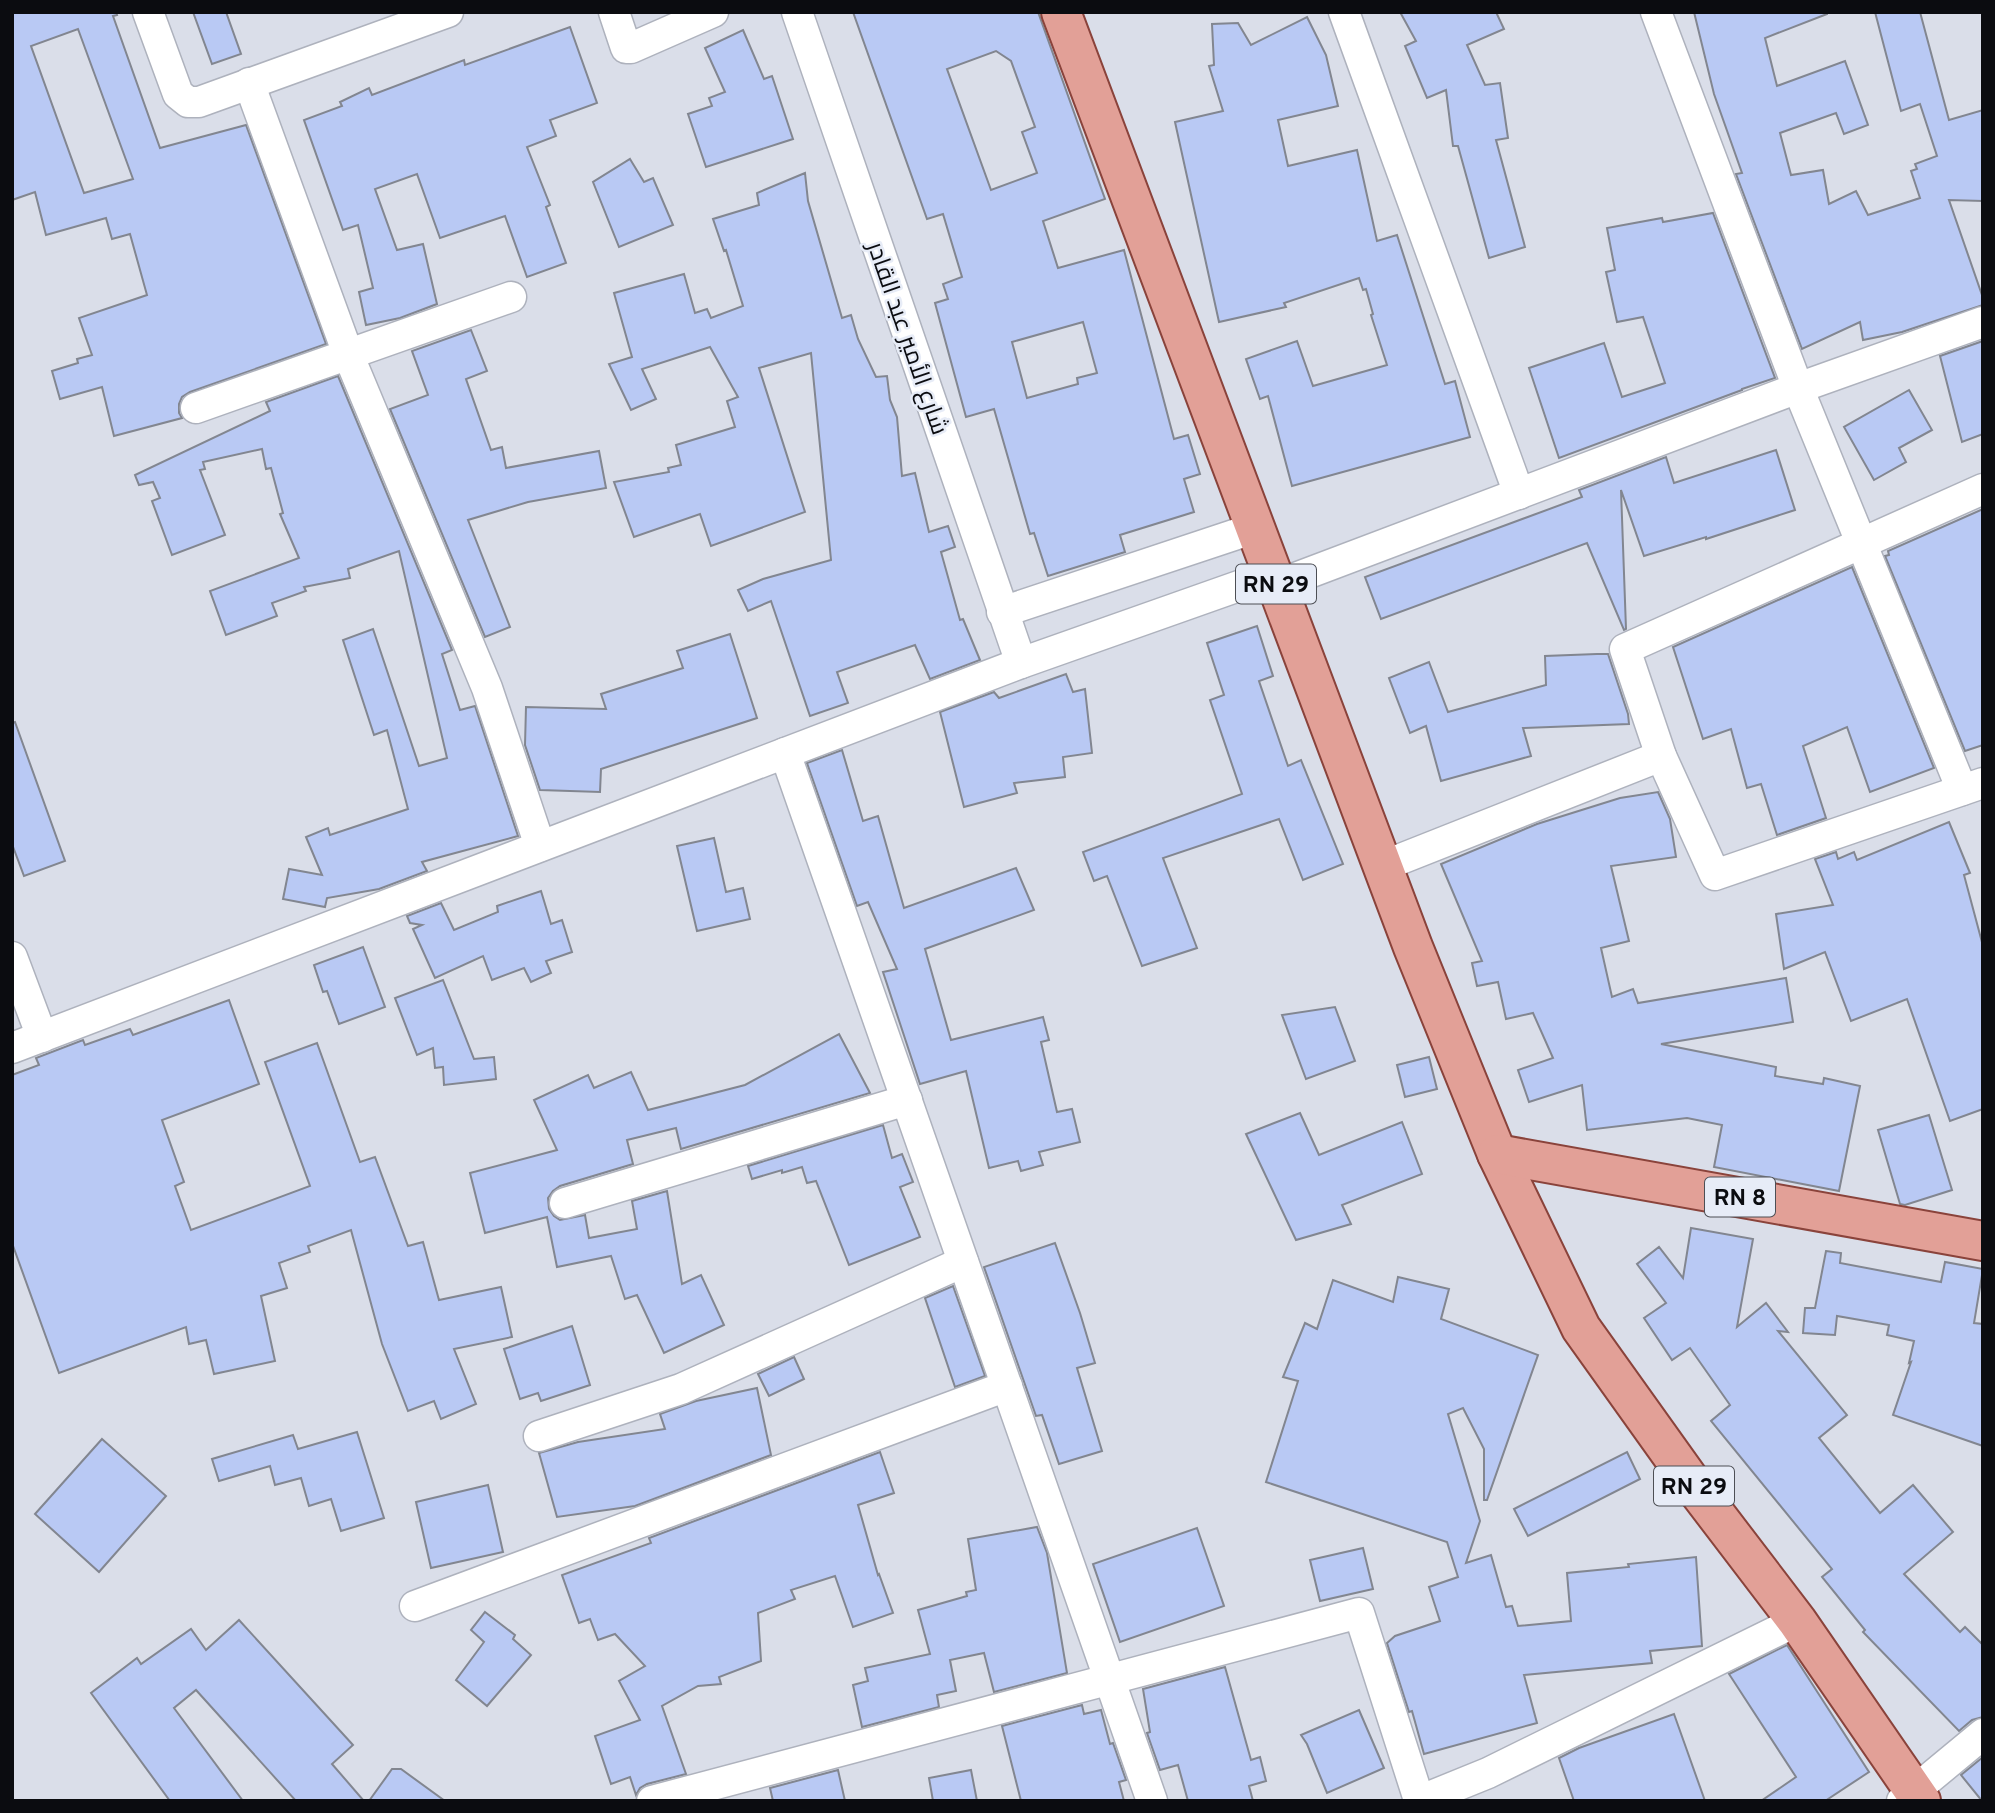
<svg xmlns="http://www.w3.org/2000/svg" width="1995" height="1813" viewBox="0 0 1995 1813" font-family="Overpass,Cairo,sans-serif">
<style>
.building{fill:#b9c9f4;stroke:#828690;stroke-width:2;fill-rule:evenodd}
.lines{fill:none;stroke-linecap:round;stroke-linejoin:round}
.minor-casing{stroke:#aeb2bd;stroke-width:33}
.primary-casing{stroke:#8a433b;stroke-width:42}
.minor{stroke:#fff;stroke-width:30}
.primary{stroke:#e2a097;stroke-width:38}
.labels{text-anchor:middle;stroke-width:5;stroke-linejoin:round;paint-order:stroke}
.shield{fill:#e7ecf7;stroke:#4d4f55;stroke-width:2}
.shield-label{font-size:23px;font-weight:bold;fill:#0b0c10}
.street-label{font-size:24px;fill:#0b0c10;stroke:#e7ecf7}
</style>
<rect width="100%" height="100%" fill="#dadee9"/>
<g class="building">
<path d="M12,12H116L117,15L113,16L160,148L246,125L326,344L190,392L182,397L179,404V413L182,418L114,436L102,387L60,399L52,371L78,363L77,359L92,355L79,318L147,295L130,234L112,239L106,218L46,235L35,192L12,200ZM78,29L133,179L84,193L31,46Z"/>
<path d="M193,12H226L241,54L212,64Z"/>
<path d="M853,12H1038L1105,199L1043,221L1058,268L1124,250L1174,439L1188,435L1200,474L1184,479L1194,512L1120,535L1125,552L1048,576L1034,533L1030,534L994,409L966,417L935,303L948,299L943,284L962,277L943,214L927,219ZM996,51L1011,61L1035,127L1022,132L1037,173L991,190L947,69ZM1083,322L1097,373L1077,378L1078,384L1027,398L1012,342Z"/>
<path d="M1400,12H1496L1504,29L1467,45L1485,85L1500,83L1508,138L1496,140L1525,247L1489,258L1458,146H1453L1446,90L1427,98L1405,46L1416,41Z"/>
<path d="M1694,12H1827V14L1765,38L1777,86L1845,61L1868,125L1844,134L1836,113L1780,133L1791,175L1823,170L1829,204L1856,191L1868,215L1920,198L1911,171L1917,169L1915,164L1937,156L1920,104L1901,111L1875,12H1920L1949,120L1983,110V201L1949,200L1983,298V305L1902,332L1863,340L1860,322L1802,349L1736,174L1742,173L1714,94Z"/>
<path d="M1307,17L1326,55L1338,106L1278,120L1288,166L1357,150L1377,241L1397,235L1445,384L1455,381L1470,437L1292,486L1268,396L1260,399L1246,359L1297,341L1313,386L1387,365L1371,315L1373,314L1366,289L1363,290L1359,278L1284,303L1286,307L1219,322L1175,122L1223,111L1209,66L1214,65L1212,24L1238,23L1251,45Z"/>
<path d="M570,27L597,103L550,120L556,136L527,147L550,205L546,207L566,263L527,277L505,216L440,238L417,174L375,189L397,250L423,244L437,304L400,318L366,325L359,292L373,288L358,225L343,230L304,120L342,106L340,102L369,88L372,95L464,60L465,65Z"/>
<path d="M743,30L764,79L772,76L793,139L706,167L688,114L712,106L709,98L725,92L705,48Z"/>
<path d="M630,159L644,182L653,178L673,225L619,247L593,182Z"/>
<path d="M805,173L808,201L842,318L851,315L858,339L876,377L887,376L890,400L897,417L902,476L915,473L929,532L948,526L955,547L941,552L960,620L963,619L980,660L930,679L915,645L837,672L848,703L810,716L771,601L748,611L738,590L763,579L831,560L811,353L759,368L805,512L711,546L700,514L634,537L614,482L669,472L668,468L681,465L676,445L735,427L727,401L738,397L710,347L642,369L656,399L631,410L609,364L632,357L614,293L684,274L695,313L707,309L711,318L743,306L726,250L724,251L713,219L759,205L757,193Z"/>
<path d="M1713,213L1775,378L1742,389V390L1559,458L1529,368L1604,343L1622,397L1665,383L1643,317L1617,322L1606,272L1615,270L1607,228L1662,218L1663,222Z"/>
<path d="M471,330L487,371L466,379L491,450L502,447L506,468L599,451L606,488L528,502L468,520L510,627L485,637L390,409L428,395L412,351Z"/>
<path d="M1983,341V434L1962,442L1940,356Z"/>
<path d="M338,376L452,650L442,654L460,710L475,706L518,836L422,862L427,871L379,889L327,898L325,907L283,899L289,869L322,875L306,837L328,828L330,835L408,809L387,730L374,735L343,640L373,629L419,766L447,758L399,551L348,569L350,578L304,587L306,591L272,603L277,616L226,635L210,591L299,558L280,514L283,513L271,468L266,469L262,449L203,462L205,469L200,470L225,535L172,555L152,501L160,498L153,482L139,485L135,475L270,411L266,402Z"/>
<path d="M1909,390L1932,430L1899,448L1906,462L1874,480L1844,427Z"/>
<path d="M1776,450L1795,510L1706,539V537L1644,556L1621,490L1626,629L1624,630L1587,543L1381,619L1365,577L1582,497L1579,490L1666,457L1674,483Z"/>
<path d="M1983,509V745L1965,751L1885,556L1889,555L1888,551Z"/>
<path d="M1852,567L1934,768L1870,792L1847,727L1803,746L1826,818L1777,835L1761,784L1747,788L1731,729L1703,739L1673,647Z"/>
<path d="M1257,626L1273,676L1259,681L1288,766L1301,760L1343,864L1303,880L1279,819L1163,858L1197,948L1142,966L1107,876L1094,881L1083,852L1242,794L1210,700L1224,695L1207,643Z"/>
<path d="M730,634L757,718L601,769L600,792L540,790L525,745L526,707L606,709L601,694L683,668L677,651Z"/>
<path d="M1597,654H1608L1628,714L1629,724L1523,728L1531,756L1441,781L1426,726L1410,733L1389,678L1429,662L1448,712L1546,685L1545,656Z"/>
<path d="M1066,674L1073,692L1085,689L1092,753L1063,757L1065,777L1014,783L1017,793L964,807L940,712L994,692L999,698Z"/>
<path d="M15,722L65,861L24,876L12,844V723Z"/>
<path d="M842,750L863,821L878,816L904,908L1016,868L1034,910L925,949L951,1040L1043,1017L1049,1040L1041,1042L1057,1112L1072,1109L1080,1142L1039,1152L1043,1165L1021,1171L1018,1161L989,1168L966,1071L920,1084L883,972L897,969L868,902L857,906L807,763Z"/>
<path d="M1658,792L1670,819L1676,857L1611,866L1629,941L1601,948L1612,997L1633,989L1638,1003L1786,978L1793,1022L1661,1044L1776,1067L1775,1076L1823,1084L1824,1078L1860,1086L1839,1191L1714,1167L1722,1125L1687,1118L1587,1130L1582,1085L1529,1102L1518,1070L1553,1058L1533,1013L1506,1019L1498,982L1477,986L1472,963L1482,961L1441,864L1537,824L1620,798Z"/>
<path d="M1949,822L1970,873L1964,875L1983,946V1109L1950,1121L1907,999L1851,1021L1825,952L1784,969L1776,914L1833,905L1815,859L1836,852L1838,859L1854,852L1857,860Z"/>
<path d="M714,838L726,892L743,888L750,919L697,931L677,846Z"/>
<path d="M541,891L551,924L562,920L572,952L546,961L551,973L531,982L524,968L492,980L483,956L435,978L413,929L422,925L410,923L407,916L441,903L454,930L498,912L497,906Z"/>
<path d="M363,947L385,1007L339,1024L327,991L323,992L314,965Z"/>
<path d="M443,980L474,1059L494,1057L496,1079L444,1085L443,1067L435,1068L433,1048L417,1055L395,998Z"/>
<path d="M229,1000L259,1084L162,1120L184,1182L175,1186L191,1230L310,1186L265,1062L317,1043L360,1162L375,1157L408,1246L423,1242L439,1300L501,1287L512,1337L454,1349L476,1404L441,1419L434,1401L408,1411L382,1344L351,1230L308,1246L310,1252L279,1263L287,1288L261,1296L275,1361L214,1374L206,1340L189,1344L186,1327L59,1373L12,1243V1075L39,1065L36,1058L83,1040L85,1045L130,1029L133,1035Z"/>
<path d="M1335,1007L1355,1061L1306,1079L1282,1015Z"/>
<path d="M839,1034L870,1093L681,1149L676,1128L627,1140L633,1164L560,1186L553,1191L548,1198L549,1209L554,1216L560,1220L585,1215L589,1238L637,1229L632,1201L667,1191L682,1284L701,1275L724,1325L664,1353L637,1295L625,1299L611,1256L557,1267L547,1217L485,1233L470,1173L557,1150L534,1100L588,1075L594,1088L631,1072L648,1110L745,1085Z"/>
<path d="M1429,1057L1437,1089L1405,1097L1397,1065Z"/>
<path d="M1300,1113L1319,1155L1402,1122L1422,1174L1342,1205L1351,1224L1296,1240L1246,1134Z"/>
<path d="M1929,1115L1952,1190L1905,1205L1900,1204L1878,1130Z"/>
<path d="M883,1125L892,1158L902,1154L913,1182L900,1187L920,1237L849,1265L816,1181L807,1183L802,1167L782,1173V1170L752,1179L748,1166Z"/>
<path d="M1691,1228L1753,1239L1737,1327L1766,1303L1788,1332L1778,1331L1847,1415L1819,1438L1880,1513L1913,1485L1953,1532L1904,1574L1960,1632L1965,1627L1983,1645V1717L1972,1720L1959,1731L1863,1632L1865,1630L1822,1577L1832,1569L1711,1421L1730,1405L1690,1348L1672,1360L1644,1318L1666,1303L1637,1264L1659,1247L1683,1278Z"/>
<path d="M1055,1243L1080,1313L1095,1363L1077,1368L1102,1451L1059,1464L1042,1415L1036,1416L984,1267Z"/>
<path d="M1826,1251L1841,1253L1840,1263L1941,1282L1945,1262L1983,1269L1974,1323L1983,1324V1446L1893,1415L1911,1362L1909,1363L1914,1341L1887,1335L1889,1325L1837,1316L1835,1335L1803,1333L1805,1308H1815Z"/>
<path d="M1398,1277L1449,1289L1441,1319L1538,1355L1487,1500H1484V1449L1463,1408L1448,1414L1480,1521L1466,1563L1491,1555L1506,1607L1512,1606L1518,1626L1571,1621L1567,1573L1629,1567L1628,1564L1696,1557L1702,1646L1650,1651L1652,1663L1524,1675L1537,1723L1424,1754L1412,1711L1409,1712L1387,1643L1395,1636L1440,1621L1429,1587L1458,1577L1447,1542L1266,1482L1298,1381L1283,1377L1305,1323L1317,1329L1333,1280L1393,1302Z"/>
<path d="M953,1286L985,1376L955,1387L925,1298Z"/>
<path d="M572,1326L590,1385L541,1401L538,1393L520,1399L504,1349Z"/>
<path d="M794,1357L804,1379L769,1396L758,1374Z"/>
<path d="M757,1388L771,1455L635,1506L557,1517L539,1453L578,1442L665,1429L660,1414L696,1401Z"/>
<path d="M357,1432L384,1518L341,1531L331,1499L309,1506L301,1478L275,1485L270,1466L219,1481L212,1459L293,1435L298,1449Z"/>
<path d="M102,1439L166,1496L99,1572L35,1514Z"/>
<path d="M880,1452L894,1493L858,1505L878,1575L879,1574L893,1613L853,1627L835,1576L791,1590L795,1599L758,1613L761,1661L719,1677L721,1684L698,1686L662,1706L686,1774L647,1784L640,1788L636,1795L630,1777L611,1784L595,1736L640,1720L619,1681L645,1666L615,1634L598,1640L590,1619L579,1623L562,1575L651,1543L649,1538Z"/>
<path d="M1627,1452L1640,1479L1528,1536L1514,1509Z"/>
<path d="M488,1485L503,1552L431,1568L416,1502Z"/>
<path d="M1037,1527L1047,1553L1067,1673L994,1692L984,1653L950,1660L956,1691L937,1695L939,1707L862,1727L853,1685L868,1681L865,1668L930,1654L918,1610L967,1596L966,1592L976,1590L968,1539Z"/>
<path d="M1197,1528L1224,1606L1120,1642L1093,1564Z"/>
<path d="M1363,1548L1373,1589L1320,1601L1310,1560Z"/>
<path d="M485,1612L515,1635L513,1639L531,1655L487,1706L456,1680L484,1642L471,1630Z"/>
<path d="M239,1620L353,1745L332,1764L364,1801H296L196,1690L174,1708L243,1801H170L91,1693L137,1658L141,1664L191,1629L206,1650Z"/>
<path d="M1787,1645L1869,1772L1825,1801H1761L1796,1777L1729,1674Z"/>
<path d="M1225,1667L1251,1760L1260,1757L1266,1781L1249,1786L1253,1801H1188L1178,1765L1160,1770L1147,1733L1150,1732L1143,1689Z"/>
<path d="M1082,1705L1084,1714L1101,1710L1110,1744L1113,1743L1126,1780L1119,1782L1124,1801H1021L1002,1726Z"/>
<path d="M1359,1710L1384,1768L1327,1793L1307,1744L1301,1735Z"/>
<path d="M1674,1714L1705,1801H1574L1559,1758L1579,1748Z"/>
<path d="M1983,1757V1801H1982L1961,1775Z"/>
<path d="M392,1769H401L445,1801H369Z"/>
<path d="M838,1770L845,1801H773L770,1788Z"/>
<path d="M971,1770L977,1801H933L929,1778Z"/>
</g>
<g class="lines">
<g class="minor-casing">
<g id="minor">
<path d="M148,12L178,94L188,102H199L448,12"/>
<path d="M614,12L626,48H631L713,12"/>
<path d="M797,12L1021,663"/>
<path d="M1344,12L1519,494"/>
<path d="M1656,12L1798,388L1962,790"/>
<path d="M249,83L348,354L487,688L540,846"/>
<path d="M196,408L511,297"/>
<path d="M1983,489L1625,649L1661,756L1715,875L1983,783"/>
<path d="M1277,585L1798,388L1983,322"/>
<path d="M1002,612L1255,528"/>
<path d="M785,753L1152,1801"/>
<path d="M1383,866L1661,756"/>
<path d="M12,957L42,1037"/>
<path d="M12,1048L1021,663L1273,574"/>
<path d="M565,1203L907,1100"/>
<path d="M539,1436L681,1389L963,1262"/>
<path d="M415,1606L1007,1386"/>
<path d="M652,1801L1359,1613L1419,1800"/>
<path d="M1419,1801L1488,1773L1797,1621"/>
<path d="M1902,1801L1983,1734"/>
</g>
</g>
<g class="primary-casing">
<g id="primary">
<path d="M1061,12L1413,947L1497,1154L1581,1328L1691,1482L1797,1621L1921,1801"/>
<path d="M1497,1154L1983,1241"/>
</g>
</g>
<use href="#minor" class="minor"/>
<use href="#primary" class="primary"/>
</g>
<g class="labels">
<g class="shield">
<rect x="1236" y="564.5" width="80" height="39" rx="5"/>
<rect x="1705" y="1177.5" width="70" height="39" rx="5"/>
<rect x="1654" y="1466.5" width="80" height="39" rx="5"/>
</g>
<g class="shield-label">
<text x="1276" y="592">RN 29</text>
<text x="1740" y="1205">RN 8</text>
<text x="1694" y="1494">RN 29</text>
</g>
<g class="street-label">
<text transform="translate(908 338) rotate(71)" y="8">شارع الأمير عبد القادر</text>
</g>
</g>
<rect width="1995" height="1813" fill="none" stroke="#0b0c10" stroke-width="28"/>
</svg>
